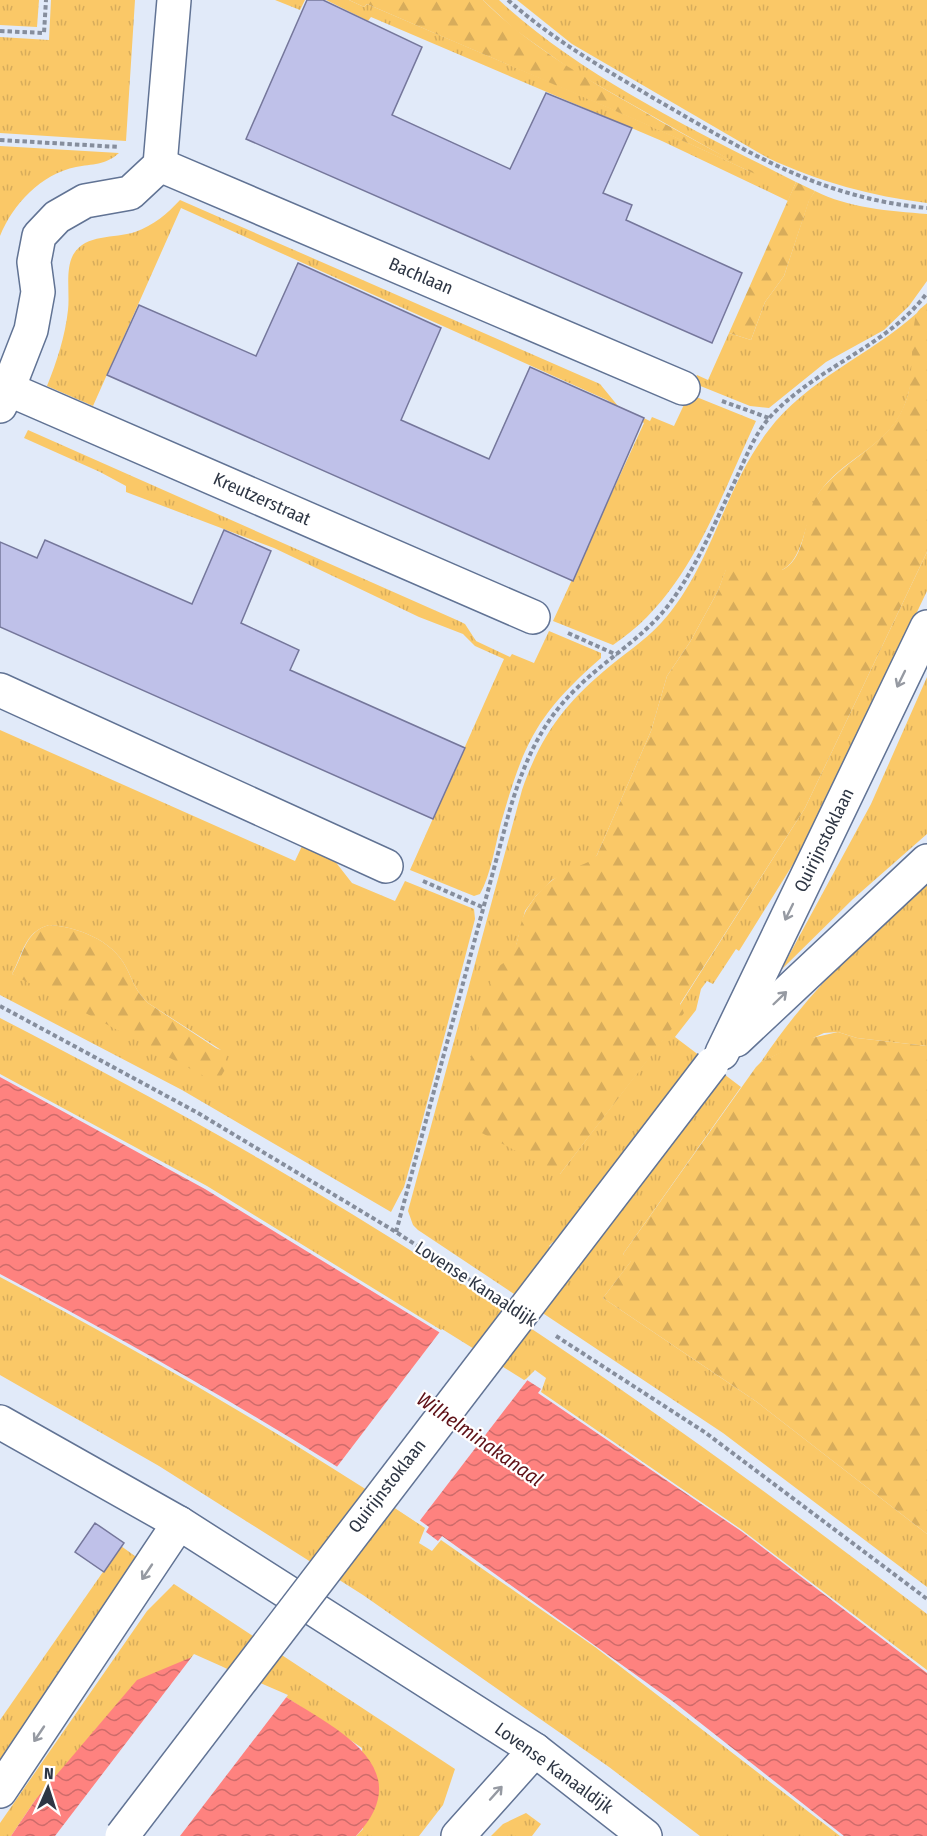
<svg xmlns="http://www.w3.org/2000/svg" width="927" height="1836" viewBox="0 0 927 1836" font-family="'Fira Sans Condensed',sans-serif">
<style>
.grass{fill:url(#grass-tufts);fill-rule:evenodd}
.forest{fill:url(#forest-firs)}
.water{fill:url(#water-waves)}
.pier{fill:#e1eaf9}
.building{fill:#bfc1e9;stroke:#75779b;stroke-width:1.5}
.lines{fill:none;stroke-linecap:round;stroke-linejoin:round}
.minor-casing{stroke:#617394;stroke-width:36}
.tertiary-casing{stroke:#617394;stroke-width:36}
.path{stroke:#868e9d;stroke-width:4;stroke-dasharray:4.5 3;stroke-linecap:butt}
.minor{stroke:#fff;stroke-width:33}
.tertiary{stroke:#fff;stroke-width:33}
.tertiary-bridge-casing{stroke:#617394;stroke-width:36;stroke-linecap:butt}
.tertiary-bridge{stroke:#fff;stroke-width:33}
.oneway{stroke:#969aa2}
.labels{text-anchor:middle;stroke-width:4.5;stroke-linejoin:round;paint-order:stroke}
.street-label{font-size:18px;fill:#2e3644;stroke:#fff}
.water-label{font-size:20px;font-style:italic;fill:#5e1016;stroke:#fff}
</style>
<defs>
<pattern id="grass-tufts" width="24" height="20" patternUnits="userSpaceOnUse" patternTransform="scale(1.5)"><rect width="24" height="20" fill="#fac867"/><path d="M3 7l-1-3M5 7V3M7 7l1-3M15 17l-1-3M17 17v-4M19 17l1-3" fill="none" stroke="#d7ac5b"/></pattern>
<pattern id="forest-firs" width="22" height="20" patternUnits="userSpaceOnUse" patternTransform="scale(1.5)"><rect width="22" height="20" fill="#fac867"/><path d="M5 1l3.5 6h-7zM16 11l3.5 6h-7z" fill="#d7ac5b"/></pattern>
<pattern id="water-waves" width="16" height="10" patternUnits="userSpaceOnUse" patternTransform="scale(1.5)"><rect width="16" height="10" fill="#fe827f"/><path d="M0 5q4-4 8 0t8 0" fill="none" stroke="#ce6b6a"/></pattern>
</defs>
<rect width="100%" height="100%" fill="#e1eaf9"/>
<g class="grass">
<path d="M0,0H39L37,27L0,25Z"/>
<path d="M51,0H135L126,141L0,133V37L49,40Z"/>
<path d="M275,0H305L300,10Z"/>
<path d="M326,0H349L364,7L367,4C496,60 624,112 751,172L573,71L514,29L483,0H499C581,76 696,131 796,182L788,201L662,141L371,17L368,21Z"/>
<path d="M517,0H927V203C871,196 820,182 768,158L572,44Z"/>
<path d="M0,146L119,153C106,165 92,164 76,167C41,174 13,204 0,236Z"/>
<path d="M815,191C848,208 890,211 927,214V281L909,306L884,330L826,362L769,408L750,406L693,383L697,375L708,380L729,333L751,340L765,302L784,276L809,200Z"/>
<path d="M180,200L600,384L618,406L650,421L652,417L674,426L689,394L756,421C718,501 690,594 613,645L553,621L644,423L607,400L181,208L93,406L47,386C57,361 65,337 68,310C70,294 65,270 73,255C86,233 114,239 135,232C154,225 167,214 180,200Z"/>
<path d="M917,313C914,344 916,380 903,409C885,448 842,459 819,493C805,515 805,559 782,570H726L718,591L690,642L667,676L651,731L597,855L593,861L552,880L536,896L525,911L514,954L507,962L560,1174L683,1013L680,1005L805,808L927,552V591L810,837L739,951L736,949L713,984L707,981L701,989L696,1010L675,1037L741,1087L623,1254L632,1260L603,1298L757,1402L927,1534V1587L723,1433L418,1230L413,1225L408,1211L522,790C541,735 565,703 610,666C631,649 651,636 668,615C713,560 725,487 768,431C807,379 869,356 917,313ZM553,1242L578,1258L576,1263L549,1246Z"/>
<path d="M28,430L459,621L465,624L476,641L510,657L512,654L534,663L549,631L601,653V658C537,714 524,742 501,823C495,846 491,874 480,894L474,896L410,870L504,659L475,646L463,634L419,617L274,548L126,492V486L100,472L24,438Z"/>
<path d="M927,677V834L853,899L781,970L871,804Z"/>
<path d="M0,730L295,861L302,846L334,860L352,883L395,901L405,881L474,909L475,919L416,1145L404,1187L391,1212L182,1090L0,995ZM49,925C78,927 112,940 126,967C133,981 136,992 148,1003L221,1050L12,974C23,954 24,932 49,925Z"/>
<path d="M927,884V1046L857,1038L838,1032L824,1033L761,1062C805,995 866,936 927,884Z"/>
<path d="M0,1018C87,1063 174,1109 258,1158C492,1294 713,1449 927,1614V1670L742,1530L541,1392L546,1378L535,1370L524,1381L207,1186L0,1074Z"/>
<path d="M0,1277C141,1352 280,1432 413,1520L425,1528L419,1543L432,1551L441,1540L595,1647L840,1836H700L609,1767L363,1595L159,1466L0,1375Z"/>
<path d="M121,1546L139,1559L0,1760V1720Z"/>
<path d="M174,1584L455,1769L443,1805L419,1836H356L363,1829L362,1748L286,1697L221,1666L36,1799L11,1836H0V1823L147,1611Z"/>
<path d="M526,1813L541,1824L532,1836H491L503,1824Z"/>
</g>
<g class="forest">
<path d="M349,0H483C526,43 577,73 629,103C680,133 730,160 783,187C644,121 507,65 367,4L364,7Z"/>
<path d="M796,182L815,191L809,201L784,276L765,302L751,340L729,333Z"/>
<path d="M927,303V552L805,808L680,1004L684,1013L560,1174L455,1119L494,969C528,951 511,929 531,903C541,888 553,878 569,870C579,865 591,863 597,855L651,731L667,676L690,642L718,591L726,569L782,570C808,558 802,516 818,494C848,454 897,444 909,390C913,372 911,325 917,313C919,309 924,306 927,303Z"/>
<path d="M49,925C78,927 112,940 126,967C133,981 136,992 148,1003L225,1054L226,1068L217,1083L12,974C24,955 24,932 49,925Z"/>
<path d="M838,1032L857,1038L927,1046V1534L757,1402L603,1298L631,1261L623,1254L756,1067L761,1062L807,1039Z"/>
</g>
<g class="water">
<path d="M0,1077L205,1189L524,1384L527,1380L541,1389L538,1393L741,1531L927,1673V1836H844L675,1703L442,1536L438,1541L426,1532L429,1527L415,1517C282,1429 142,1349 0,1274Z"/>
<path d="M192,1657L208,1683L241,1708L286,1697C336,1729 420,1768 356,1836H11L36,1799L137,1680Z"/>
</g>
<g class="pier">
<path d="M442,1329L524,1380L529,1378L418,1523L336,1468Z"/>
<path d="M194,1654L221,1666L222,1670L212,1682L241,1704L240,1674L288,1695L180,1836H55Z"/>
</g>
<g class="building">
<path d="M307,0H323L422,47L392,115L510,169L546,93L632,128L603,193L632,205L626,220L742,273L712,343L246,139Z"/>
<path d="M298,263L441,328L401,420L489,459L530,367L644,418L573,581L107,375L139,305L256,356Z"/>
<path d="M224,530L271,551L241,623L299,650L290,670L465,748L433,819L0,627V542L37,558L45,540L192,604Z"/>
<path d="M95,1523L124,1543L104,1572L75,1552Z"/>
</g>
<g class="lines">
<g class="minor-casing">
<g id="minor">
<path d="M160,165L683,388"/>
<path d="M8,389L31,330L38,292L34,262L39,236L57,217L85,201L130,193L160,165L174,0"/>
<path d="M0,406L8,389L533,617"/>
<path d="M0,690L386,866"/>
<path d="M0,1422L179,1523L535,1750L645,1836"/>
<path d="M0,1791L179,1523"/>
<path d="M458,1836L535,1750"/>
</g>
</g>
<g class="tertiary-casing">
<g id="tertiary">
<path d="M736,1040L927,861"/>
<path d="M722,1053L927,627"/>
</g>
</g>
<g class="path">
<path d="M508,0C553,40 603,68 655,99C745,151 820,198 927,208"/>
<path d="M0,31L44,33L46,0"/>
<path d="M0,140L119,147"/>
<path d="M722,401L769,418"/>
<path d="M568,633L617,655"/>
<path d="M423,881L482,907"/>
<path d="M0,1006L198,1113L396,1232L487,1291"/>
<path d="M396,1232L510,809C524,763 541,722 577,688C608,657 647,636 673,599C699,562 716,520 736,479C746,457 755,433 771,416C818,366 888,346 927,293"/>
<path d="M556,1336L706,1433L927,1599"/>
</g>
<use href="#minor" class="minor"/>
<use href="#tertiary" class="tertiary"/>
<g class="tertiary-bridge-casing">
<path id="tertiary-bridge" d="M122,1836L712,1064"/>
</g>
<use href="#tertiary-bridge" class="tertiary-bridge"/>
</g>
<defs><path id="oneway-shaft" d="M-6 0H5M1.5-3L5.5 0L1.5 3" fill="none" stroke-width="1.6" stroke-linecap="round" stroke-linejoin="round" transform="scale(1.5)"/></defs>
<g class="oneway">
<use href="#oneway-shaft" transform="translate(901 679) rotate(116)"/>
<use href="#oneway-shaft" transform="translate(789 912) rotate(116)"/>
<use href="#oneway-shaft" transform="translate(780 998) rotate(-44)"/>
<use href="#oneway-shaft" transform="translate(147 1572) rotate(124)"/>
<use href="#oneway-shaft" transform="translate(39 1734) rotate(124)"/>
<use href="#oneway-shaft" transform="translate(496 1793) rotate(-48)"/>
</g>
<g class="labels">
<g class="street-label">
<text transform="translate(421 276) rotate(23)" y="6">Bachlaan</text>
<text transform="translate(262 499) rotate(24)" y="6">Kreutzerstraat</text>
<text transform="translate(824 840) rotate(-64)" y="6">Quirijnstoklaan</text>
<text transform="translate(476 1284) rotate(33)" y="6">Lovense Kanaaldijk</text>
<text transform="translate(387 1486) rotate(-52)" y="6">Quirijnstoklaan</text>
<text transform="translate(554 1768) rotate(36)" y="6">Lovense Kanaaldijk</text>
</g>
<g class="water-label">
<text transform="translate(480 1439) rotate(35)" y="7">Wilhelminakanaal</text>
</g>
</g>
<g transform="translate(48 1788) rotate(3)" stroke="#ffffff" stroke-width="4.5" paint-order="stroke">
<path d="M0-4.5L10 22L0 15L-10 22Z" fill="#2e3644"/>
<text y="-9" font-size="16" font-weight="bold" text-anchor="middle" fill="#2e3644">N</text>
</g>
</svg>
